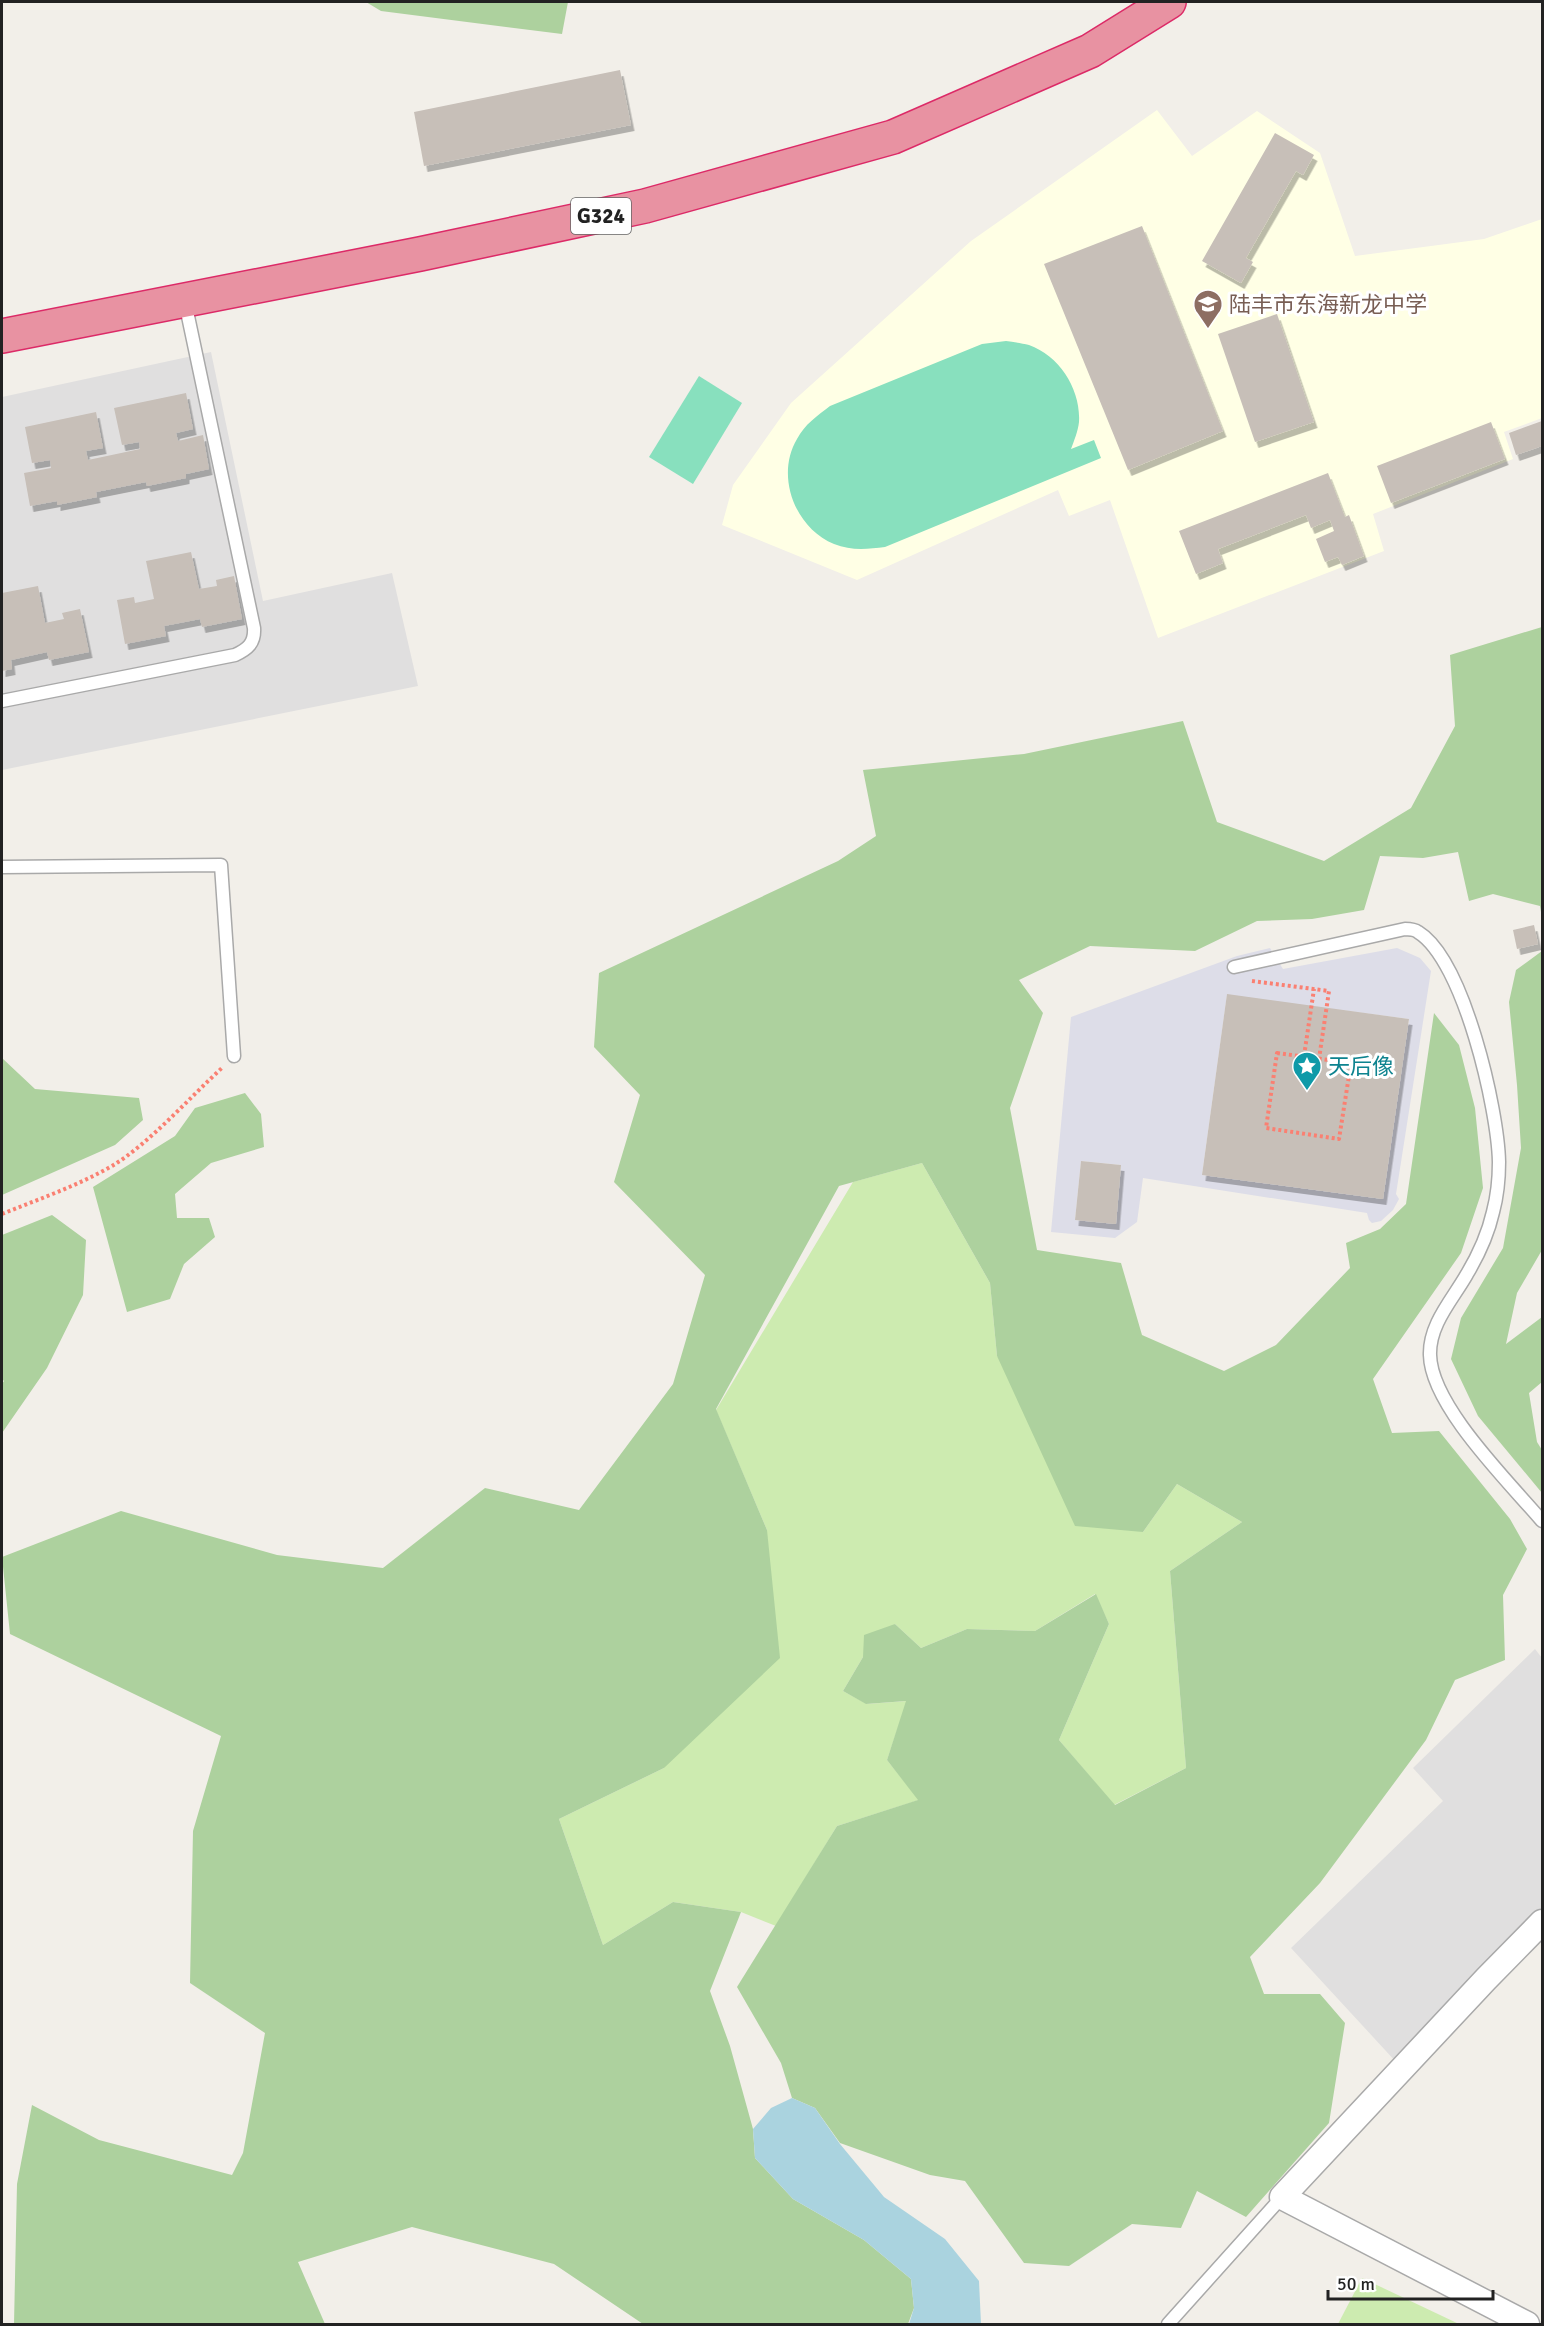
<svg xmlns="http://www.w3.org/2000/svg" width="1544" height="2326" viewBox="0 0 1544 2326" font-family="Signika,'Noto Sans SC',sans-serif">
<style>
.residential{fill:#e0dfdf}
.education{fill:#ffffe5}
.grass{fill:#cdebb0}
.forest{fill:#add19e}
.pitch{fill:#88e0be}
.plaza{fill:#dddde8;fill-rule:evenodd}
.water{fill:#aad3df}
.building{fill:#c7bfb8;filter:url(#shadow)}
.lines{fill:none;stroke-linecap:round;stroke-linejoin:round}
.lane-casing{stroke:#a9a9a9;stroke-width:15}
.street-casing{stroke:#a9a9a9;stroke-width:27}
.highway-casing{stroke:#dc2a67;stroke-width:36}
.path{stroke:#fa8072;stroke-width:4;stroke-dasharray:3 3;stroke-linecap:butt}
.lane{stroke:#fff;stroke-width:12}
.street{stroke:#fff;stroke-width:24}
.highway{stroke:#e892a2;stroke-width:33}
.labels{text-anchor:middle;stroke-width:6;stroke-linejoin:round;paint-order:stroke}
.shield{fill:#fff;stroke:#646464;stroke-width:1.5}
.shield-label{font-size:21px;font-weight:bold;fill:#222}
.education-label{font-size:22px;fill:#785e54;stroke:#fff;text-anchor:start}
.culture-label{font-size:22px;fill:#0d838f;stroke:#fff;text-anchor:start}
</style>
<defs>
<filter id="shadow"><feDropShadow dx="3.5" dy="6" stdDeviation="0" flood-color="#0004"/></filter>
</defs>
<rect width="100%" height="100%" fill="#f2efe9"/>
<g class="residential">
<path d="M211,352L263,601L392,573L418,686L2,770V397Z"/>
<path d="M1535,1649L1542,1658V1908L1497,1953L1397,2063L1291,1948L1443,1801L1413,1768Z"/>
</g>
<path class="education" d="M1157,110L1192,156L1257,111L1320,153L1355,256L1484,239L1542,219V418L1504,432L1513,459L1373,514L1384,551L1158,638L1110,500L1069,516L1058,490L857,580L722,525L733,485L791,403L971,241Z"/>
<g class="grass">
<path d="M922,1163L990,1283L997,1356L1143,1532L1177,1484L1242,1522L1170,1571L1186,1768L1114,1805L1059,1740L1109,1624L1095,1594L1035,1631L967,1629L921,1648L895,1624L863,1657L843,1691L867,1704L907,1701L887,1760L919,1800L837,1826L776,1926L741,1912L673,1902L603,1945L559,1819L664,1768L767,1530L716,1410L853,1182Z"/>
<path d="M1362,2278L1459,2324H1338Z"/>
</g>
<g class="forest">
<path d="M366,2H568L562,34L381,11Z"/>
<path d="M1542,627V918L1540,906L1493,894L1469,901L1458,852L1423,858L1380,856L1364,910L1312,919L1257,921L1195,951L1090,946L1019,980L1043,1013L1010,1108L1037,1250L1121,1263L1142,1335L1224,1371L1276,1345L1350,1268L1346,1243L1380,1229L1406,1204L1434,1013L1459,1045L1475,1108L1483,1188L1461,1253L1373,1379L1392,1433L1439,1431L1510,1519L1527,1549L1503,1595L1505,1660L1455,1680L1426,1740L1383,1798L1320,1883L1250,1957L1264,1994H1320L1345,2023L1329,2123L1246,2217L1197,2191L1181,2228L1132,2224L1069,2266L1024,2263L965,2181L930,2175L840,2143L815,2108L792,2098L781,2063L737,1987L837,1826L918,1800L887,1760L906,1701L866,1704L843,1691L863,1657L864,1635L895,1624L921,1648L967,1629L1035,1631L1096,1594L1109,1624L1059,1740L1115,1805L1186,1768L1170,1571L1242,1522L1177,1484L1143,1532L1075,1526L997,1356L990,1283L922,1163L839,1186L716,1409L767,1530L780,1658L664,1768L559,1819L603,1945L673,1902L741,1912L710,1991L730,2046L753,2129L755,2158L793,2199L864,2240L911,2279L914,2308L908,2324H643L554,2264L412,2227L298,2262L325,2324H14L17,2184L32,2105L99,2140L232,2175L243,2153L265,2033L190,1983L193,1831L221,1736L10,1634L2,1557L121,1511L277,1555L383,1568L485,1488L579,1510L673,1384L705,1275L614,1182L640,1095L594,1047L599,973L838,861L876,836L863,770L1024,754L1183,721L1217,822L1324,861L1411,808L1455,726L1450,655Z"/>
<path d="M1542,951V1250L1517,1293L1506,1344L1542,1317V1382L1529,1393L1537,1442L1542,1450V1493L1478,1416L1451,1359L1461,1318L1503,1248L1521,1148L1517,1085L1509,1002L1516,970Z"/>
<path d="M2,1058L35,1089L139,1098L143,1120L115,1145L2,1195Z"/>
<path d="M245,1093L261,1114L264,1147L211,1163L175,1194L177,1218H209L215,1237L184,1264L170,1299L127,1312L93,1187L175,1136L195,1108Z"/>
<path d="M52,1215L86,1240L83,1295L47,1368L2,1433V1384L4,1381L2,1379V1235Z"/>
</g>
<g class="pitch">
<path d="M1006,341C1013,342 1022,343 1029,345C1060,356 1081,390 1079,422C1078,431 1074,441 1071,449L1094,440L1101,458L885,547C868,549 851,551 834,544C795,528 775,476 797,439C805,424 817,416 830,406L982,344Z"/>
<path d="M699,376L742,403L693,484L649,457Z"/>
</g>
<path class="plaza" d="M1270,948L1283,969L1397,948L1420,958L1431,971L1396,1194L1399,1199L1393,1210L1381,1221L1372,1223L1369,1220L1367,1213L1143,1178L1137,1222L1115,1238L1051,1232L1071,1017L1237,956ZM1227,995L1409,1019L1383,1199L1202,1175ZM1081,1161L1121,1165L1116,1224L1075,1220Z"/>
<path class="water" d="M792,2098L815,2108L840,2144L884,2197L945,2239L979,2281L981,2324H909L914,2308L911,2279L864,2240L793,2199L755,2158L753,2129L771,2108Z"/>
<g class="building">
<path d="M620,70L631,125L424,166L414,112Z"/>
<path d="M1275,133L1314,155L1303,175L1296,171L1246,258L1253,262L1241,283L1202,261Z"/>
<path d="M1142,226L1223,431L1128,470L1044,264Z"/>
<path d="M1277,314L1314,422L1255,442L1218,334Z"/>
<path d="M186,393L193,429L176,433L178,441L203,435L209,469L186,474V478L147,486L146,482L96,492L97,497L57,505V501L30,506L24,473L51,468L50,460L32,463L25,427L96,412L103,448L86,451L88,460L140,449L139,442L122,445L114,408Z"/>
<path d="M1542,421V446L1516,455L1509,433Z"/>
<path d="M1491,422L1505,459L1391,503L1377,466Z"/>
<path d="M1328,473L1345,517L1349,515L1364,556L1342,565L1338,557L1325,562L1316,539L1334,531L1330,520L1311,528L1306,515L1218,549L1223,563L1196,574L1179,531Z"/>
<path d="M191,552L199,589L217,586L216,580L234,576L242,619L202,627L200,619L164,626L166,636L125,644L117,600L134,597L135,603L154,599L146,561Z"/>
<path d="M38,586L45,623L64,619L62,613L80,609L89,652L49,660L47,652L11,660L12,669L2,671V593Z"/>
<path d="M1534,925L1538,944L1517,949L1513,930Z"/>
<path d="M1227,994L1409,1019L1383,1199L1202,1175Z"/>
<path d="M1081,1161L1121,1165L1116,1224L1075,1220Z"/>
</g>
<g class="lines">
<g class="lane-casing">
<g id="lane">
<path d="M2,701L235,655C248,649 255,643 254,628L185,302"/>
<path d="M2,867L221,865L234,1056"/>
<path d="M1234,967L1405,929C1409,929 1414,929 1418,932C1464,960 1498,1110 1499,1162C1499,1178 1497,1197 1493,1212C1488,1234 1479,1254 1467,1274C1453,1299 1429,1324 1430,1355C1431,1406 1510,1483 1542,1521"/>
<path d="M1168,2324L1282,2197"/>
</g>
</g>
<g class="street-casing">
<path id="street" d="M1527,2324L1282,2197L1486,1979L1542,1922"/>
</g>
<g class="highway-casing">
<path id="highway" d="M2,336L420,254L645,206L893,137L1090,51L1169,2"/>
</g>
<g class="path">
<path d="M1252,981L1329,991L1319,1059"/>
<path d="M1277,1053L1351,1063L1339,1139L1266,1128Z"/>
<path d="M1304,1056L1314,989"/>
<path d="M2,1214C39,1199 77,1186 112,1166C150,1143 189,1098 223,1067"/>
</g>
<use href="#lane" class="lane"/>
<use href="#street" class="street"/>
<use href="#highway" class="highway"/>
</g>
<defs>
<g id="school-pin" transform="scale(1.5)"><path d="M0 17L-7.5 6A9.5 9.5 0 1 1 7.5 6Z" fill="#8d6e63" stroke="#fff"/><path d="M0-5L7-2L0 1L-7-2ZM-4 1L0 2.5L4 1V4Q0 6-4 4Z" fill="#fff"/></g>
<g id="sight-pin" transform="scale(1.5)"><path d="M0 17L-7.5 6A9.5 9.5 0 1 1 7.5 6Z" fill="#0f9aa8" stroke="#fff"/><path d="M0-6L1.8-2.2L6-1.7L2.9 1.2L3.7 5.4L0 3.3L-3.7 5.4L-2.9 1.2L-6-1.7L-1.8-2.2Z" fill="#fff"/></g>
</defs>
<g fill-rule="evenodd">
<use href="#school-pin" x="1208" y="304"/>
<use href="#sight-pin" x="1307" y="1066"/>
</g>
<g class="labels">
<rect class="shield" x="571" y="198" width="60" height="36" rx="4.5"/>
<g class="shield-label">
<text x="601" y="223">G324</text>
</g>
<g class="education-label">
<text x="1229" y="312">陆丰市东海新龙中学</text>
</g>
<g class="culture-label">
<text x="1328" y="1074">天后像</text>
</g>
</g>
<rect width="1544" height="2326" fill="none" stroke="#222222" stroke-width="6"/>
<path d="M1328 2290v9h165v-9" fill="none" stroke="#222222" stroke-width="3"/>
<text x="1337" y="2290" font-size="18" fill="#222222" stroke="#ffffff" stroke-width="4.5" paint-order="stroke">50 m</text>
</svg>
